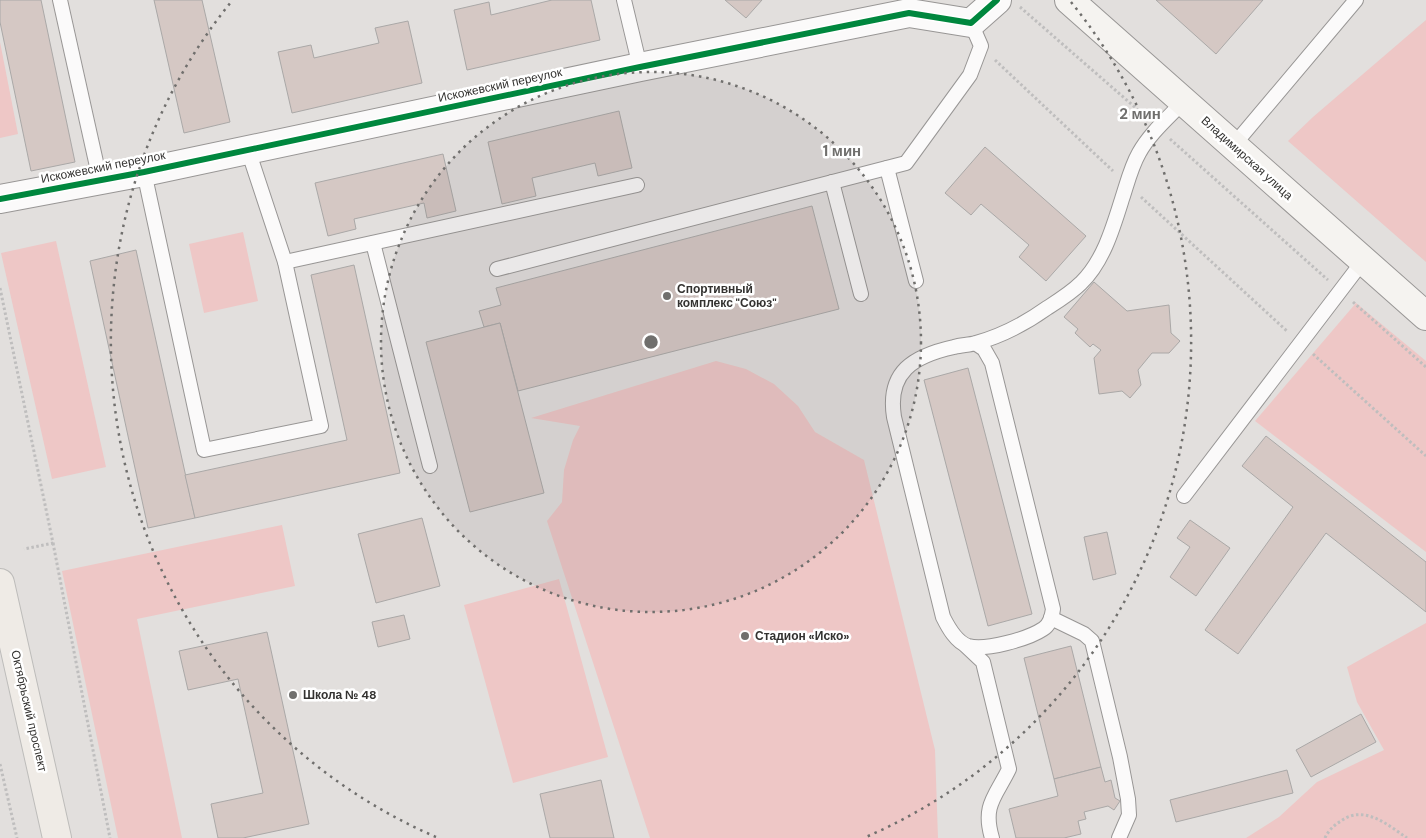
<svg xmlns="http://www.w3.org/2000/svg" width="1426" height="838" viewBox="0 0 1426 838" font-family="'DM Sans',sans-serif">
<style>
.green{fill:#eec7c6}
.building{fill:#d5c8c4;stroke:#aaa8a7}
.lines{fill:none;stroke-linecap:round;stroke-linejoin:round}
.service-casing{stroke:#989695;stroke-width:16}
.minor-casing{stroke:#989695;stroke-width:30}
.secondary-casing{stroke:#989695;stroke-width:30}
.primary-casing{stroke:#bdbcba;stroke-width:30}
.path{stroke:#bfbebe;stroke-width:3;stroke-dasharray:2.5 2.5;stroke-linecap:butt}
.service{stroke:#fbfafa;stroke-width:14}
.minor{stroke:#fbfafa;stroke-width:28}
.secondary{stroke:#f5f3f0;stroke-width:28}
.primary{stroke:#efebe6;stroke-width:28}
.cycleway-casing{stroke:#fff;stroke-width:9}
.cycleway{stroke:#00873e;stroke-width:6}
.ring{fill:none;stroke:#706f6d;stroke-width:2.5;stroke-dasharray:2.5 5}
.poi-dot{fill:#706f6d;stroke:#fff;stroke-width:2}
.labels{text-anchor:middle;stroke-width:5;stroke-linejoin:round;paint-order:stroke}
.street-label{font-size:12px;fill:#333230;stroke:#fff}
.poi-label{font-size:12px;font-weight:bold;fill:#333230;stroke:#fff;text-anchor:start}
.centre{fill:#706f6d;stroke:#fff;stroke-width:2.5}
.ring-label{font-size:15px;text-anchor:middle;font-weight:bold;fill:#706f6d;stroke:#fff;stroke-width:5;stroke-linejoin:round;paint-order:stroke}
</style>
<rect width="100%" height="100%" fill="#e2dfdd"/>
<g class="green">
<path d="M1426,20V262L1288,141L1313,117Z"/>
<path d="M0,42L18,134L0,138Z"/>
<path d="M243,232L258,301L204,313L189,244Z"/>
<path d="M56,241L106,467L52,479L1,253Z"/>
<path d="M1356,303L1426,361V552L1255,421Z"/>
<path d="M716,361L746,369L774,384L798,406L815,432L864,460L935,750L938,838H650L547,521L562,502L564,470L573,440L580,426L531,418Z"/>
<path d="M282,525L295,586L137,619L182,838H118L62,571Z"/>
<path d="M559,579L608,757L513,783L464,605Z"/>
<path d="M1426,623V838H1246L1279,817L1317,782L1384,750L1357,702L1347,667Z"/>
</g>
<g class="building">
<path d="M0,0H41L75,162L31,171L0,22Z"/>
<path d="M154,0H202L230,122L184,133Z"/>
<path d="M552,0H591L600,40L467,70L454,10L489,2L491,15Z"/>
<path d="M725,0H762L746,18Z"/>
<path d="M1156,0H1263L1216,54Z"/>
<path d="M408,21L422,83L292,113L278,52L311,45L314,58L379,43L375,28Z"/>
<path d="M619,111L632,168L598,176L595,163L532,178L536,196L502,204L488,142Z"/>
<path d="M985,147L1086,236L1046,281L1019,257L1029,245L981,204L971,215L945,193Z"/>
<path d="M443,154L456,211L427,218L424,203L354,219L356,229L328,236L315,183Z"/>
<path d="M812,206L839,309L518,391L500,323L484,327L479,311L501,305L496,288Z"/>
<path d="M136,250L195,518L148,528L90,261Z"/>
<path d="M354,265L400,473L195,518L185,475L347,440L311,275Z"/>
<path d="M1094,282L1127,311L1169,305L1171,333L1180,341L1169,353H1152L1138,370L1141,385L1130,398L1122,391L1099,394L1094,358L1101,350L1093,344L1090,347L1075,333L1078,329L1064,317Z"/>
<path d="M500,323L544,493L470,512L426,342Z"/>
<path d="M968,368L1032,614L988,626L924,380Z"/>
<path d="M1266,436L1426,562V612L1326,533L1238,654L1205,630L1293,507L1242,466Z"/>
<path d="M422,518L440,586L376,603L358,534Z"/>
<path d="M1190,520L1230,548L1196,596L1170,577L1190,547L1177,538Z"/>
<path d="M1107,532L1116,574L1093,580L1084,537Z"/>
<path d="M404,615L410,639L378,647L372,622Z"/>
<path d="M267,632L309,824L243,838H218L211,804L263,793L238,679L188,690L179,651Z"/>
<path d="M1071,646L1101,767L1054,779L1024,658Z"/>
<path d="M1361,714L1376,742L1311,777L1296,750Z"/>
<path d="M1101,767L1105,782L1111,780L1115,798L1120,801L1114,810L1108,806L1084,812L1086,819L1078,821L1081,834L1064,838H1016L1009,809L1058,796L1054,779Z"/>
<path d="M1287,770L1293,793L1176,822L1170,800Z"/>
<path d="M601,780L614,838H550L540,794Z"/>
</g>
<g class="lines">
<g class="service-casing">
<g id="service">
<path d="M60,0L100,180"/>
<path d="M624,0L640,67"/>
<path d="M1233,146L1356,0"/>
<path d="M887,168L916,281"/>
<path d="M144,172L204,450L321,426L285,262L248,150"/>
<path d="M832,182L861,294"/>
<path d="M373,243L430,466"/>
<path d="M285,262L637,185"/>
<path d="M497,269L906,163L970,75L981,46L971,23"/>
<path d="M975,343L984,349L992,363L1053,609C1052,616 1050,625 1043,629C1028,639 985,651 968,646C956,642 948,627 943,617L894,417C887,372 913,356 954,347C961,345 969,345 976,343C1001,336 1026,323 1047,308C1058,301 1071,293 1081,283C1103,262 1113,228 1122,199C1127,184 1131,167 1139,153C1150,133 1169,117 1184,101"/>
<path d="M1184,496L1363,261"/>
<path d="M1051,618L1084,634L1092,641L1120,757L1128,799L1129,815L1119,838"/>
<path d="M966,646L983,662L1009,769C996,796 982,805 992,838"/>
</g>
</g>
<g class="minor-casing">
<path id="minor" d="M0,199L144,172L640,67L909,13L971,23L997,0"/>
</g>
<g class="secondary-casing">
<path id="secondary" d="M1069,0L1426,316"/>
</g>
<g class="primary-casing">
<path id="primary" d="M0,583L57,838"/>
</g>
<g class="path">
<path d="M1020,7L1145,116"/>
<path d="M995,60L1113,171"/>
<path d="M1170,139L1328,280"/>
<path d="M1141,197L1288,332"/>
<path d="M0,288L53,543L24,549"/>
<path d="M1353,302L1426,367"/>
<path d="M1313,354L1426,456"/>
<path d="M53,543L110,838"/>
<path d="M0,764L17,838"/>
<path d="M1325,838C1328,831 1334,825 1341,821C1364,804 1388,825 1407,838"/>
</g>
<use href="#service" class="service"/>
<use href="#minor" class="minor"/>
<use href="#secondary" class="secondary"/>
<use href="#primary" class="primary"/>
<g class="cycleway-casing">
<path id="cycleway" d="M0,199L144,172L640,67L909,13L971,23L997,0"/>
</g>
<use href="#cycleway" class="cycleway"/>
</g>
<circle cx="651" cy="342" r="270" fill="#706f6d" fill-opacity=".12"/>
<g class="ring">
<circle cx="651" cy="342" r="270"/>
<path d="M436 837A540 540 0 0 1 231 2M1071 2A540 540 0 0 1 866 837"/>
</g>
<g class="poi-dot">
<circle cx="667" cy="296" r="5"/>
<circle cx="745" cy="636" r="5"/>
<circle cx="293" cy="695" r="5"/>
</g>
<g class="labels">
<g class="street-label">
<text transform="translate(500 85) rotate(-12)" y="4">Искожевский переулок</text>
<text transform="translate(1247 158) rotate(42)" y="4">Владимирская улица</text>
<text transform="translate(103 167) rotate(-11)" y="4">Искожевский переулок</text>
<text transform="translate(29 711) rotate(77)" y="4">Октябрьский проспект</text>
</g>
<g class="poi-label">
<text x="677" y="293">Спортивный<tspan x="677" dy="14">комплекс "Союз"</tspan></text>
<text x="755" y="640">Стадион «Иско»</text>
<text x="303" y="699">Школа № 48</text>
</g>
</g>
<circle cx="651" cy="342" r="8" class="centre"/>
<g class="ring-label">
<text x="1140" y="119">2 мин</text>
<text x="842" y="156">1 мин</text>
</g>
</svg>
